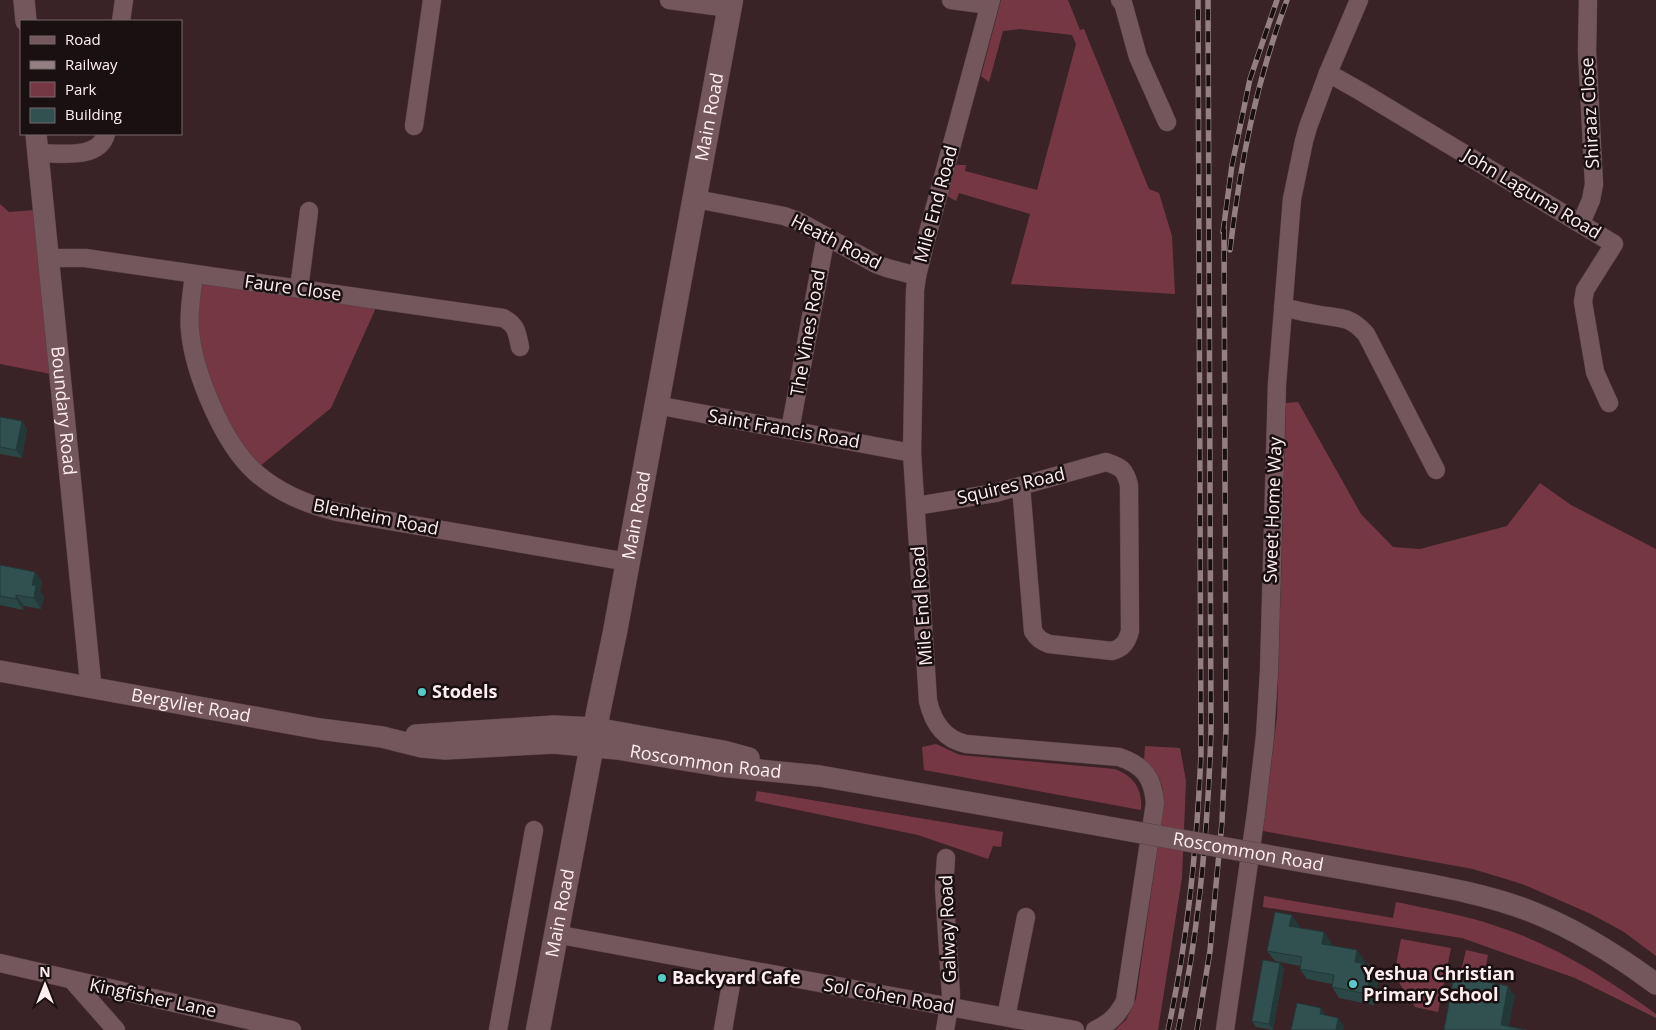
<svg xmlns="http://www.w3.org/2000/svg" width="1656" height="1030" viewBox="0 0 1656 1030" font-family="'Open Sans',sans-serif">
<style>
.green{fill:#763745}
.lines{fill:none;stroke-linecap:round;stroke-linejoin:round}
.minor-casing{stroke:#564146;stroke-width:19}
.tertiary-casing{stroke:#564146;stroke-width:22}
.secondary-casing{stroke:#564146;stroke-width:25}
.minor{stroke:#73575c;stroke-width:18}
.tertiary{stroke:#73575c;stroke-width:21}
.secondary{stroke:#73575c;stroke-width:24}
.rail-casing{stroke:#948083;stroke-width:5.5}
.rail{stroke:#1a1012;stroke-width:4;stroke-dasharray:11;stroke-linecap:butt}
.tertiary-bridge-casing{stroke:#564146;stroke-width:22;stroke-linecap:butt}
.tertiary-bridge{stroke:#73575c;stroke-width:21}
.wall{fill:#2a4645}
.shaded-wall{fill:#223938}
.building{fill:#315150;stroke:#223938}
.poi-dot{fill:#53cdca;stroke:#1a1012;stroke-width:2}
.labels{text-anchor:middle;stroke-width:5;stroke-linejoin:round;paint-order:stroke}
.street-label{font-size:18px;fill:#ffeef1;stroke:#1a1012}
.poi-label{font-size:18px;font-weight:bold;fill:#ffeef1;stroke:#1a1012;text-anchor:start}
</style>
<rect width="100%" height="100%" fill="#3a2327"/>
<g class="green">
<path d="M1001,0H1068L1080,30L1084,29L1149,189L1159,193L1172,236L1175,294L1011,284L1030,214L959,193L956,201L947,196L956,165H966L965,171L1037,190L1076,44L1072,35L1019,29L1003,31L989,82L981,76Z"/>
<path d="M0,204L9,212L35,210L51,374L0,364Z"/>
<path d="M194,274L379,301L331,408L254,471L198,369Z"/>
<path d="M1298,402L1361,514L1393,547L1420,549L1507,526L1540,483L1571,505L1656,549V956L1624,932L1591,914L1522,884L1473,869L1263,831L1277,717L1286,403Z"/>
<path d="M936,744L960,755L1115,769C1134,776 1143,790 1141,810L924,770L922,747Z"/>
<path d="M1145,746L1180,748L1186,781L1182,878L1158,1030H1115L1126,1020L1136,999L1163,809C1165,787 1161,775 1144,760Z"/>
<path d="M757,791L1003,832L1001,847L993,846L988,859L918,835L755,801Z"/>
<path d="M1264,896L1393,918L1396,902C1429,909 1464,915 1496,926C1555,945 1606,978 1656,1014V1018L1575,978L1462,938L1263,907Z"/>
<path d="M1401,939L1451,948L1438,1012L1415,1007L1394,975Z"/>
<path d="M1466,950L1488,955L1484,976L1461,971Z"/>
</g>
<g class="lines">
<g class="minor-casing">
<g id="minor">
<path d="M669,0L729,8"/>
<path d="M951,0L989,5"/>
<path d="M991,0L926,240L917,276L915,290L912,453L928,701C933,723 944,739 966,744L1119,757C1143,765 1153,777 1155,803L1125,1001C1118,1015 1110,1023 1095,1030"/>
<path d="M1120,0L1123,3L1125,10L1138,57L1167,122"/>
<path d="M121,21L124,0"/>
<path d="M1328,73L1360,91L1614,244L1585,290L1583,302L1595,372L1609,403"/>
<path d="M414,126L432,0"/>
<path d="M38,153C60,153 99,160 106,134"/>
<path d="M696,199L784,216L798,221L876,264L887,268L917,276"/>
<path d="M1581,223L1591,200L1594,184L1587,51L1588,0"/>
<path d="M48,258H85L503,318C517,325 517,333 520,347"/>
<path d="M194,274C192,293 188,312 190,331C194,373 223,443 255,472C279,493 306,504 337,512L628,562"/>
<path d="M299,289L309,211"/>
<path d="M1283,307C1294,310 1304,312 1315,314C1339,319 1348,314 1366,334L1436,470"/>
<path d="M656,405L912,453"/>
<path d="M790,430L826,236"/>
<path d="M916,506L995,493L1106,462C1121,467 1125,469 1129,485L1130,631C1127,642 1123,648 1112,651L1049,644C1041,641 1037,638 1033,631L1021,486"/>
<path d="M555,934L1075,1030"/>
<path d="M0,963L292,1030"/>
<path d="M72,980L116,1030"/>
<path d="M1006,1017L1026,917"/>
<path d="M498,1030L534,830"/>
<path d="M723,1030L734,967"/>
<path d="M945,1030L951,995L944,887L946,858"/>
<path d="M1225,1030L1256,813L1265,736L1269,671L1277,384L1292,199L1304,141L1308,127L1328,73L1359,0"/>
</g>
</g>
<g class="tertiary-casing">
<g id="tertiary">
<path d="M24,0L26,21"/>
<path id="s1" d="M36,134L91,687"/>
<path id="s2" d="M0,671L320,729L382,737L422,747L446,749L554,743L617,749L720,766L820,776L1007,809"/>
<path d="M416,735L523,728L554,726L595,728L723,751L749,758"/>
<path d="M1400,879C1444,887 1488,895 1530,911C1576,929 1617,955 1656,984"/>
</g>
</g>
<g class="secondary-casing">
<g id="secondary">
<path id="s3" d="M538,1030L599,708L615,632L731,0"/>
</g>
</g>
<use href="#minor" class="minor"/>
<use href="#tertiary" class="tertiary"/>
<use href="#secondary" class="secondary"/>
<g class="rail-casing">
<g id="rail">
<path d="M1223,232L1232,165L1250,79L1277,0"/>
<path d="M1230,250C1240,164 1256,82 1287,0"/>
<path d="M1168,1030C1188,939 1197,847 1201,754L1198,0"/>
<path d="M1178,1030C1199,931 1208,831 1211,730L1208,0"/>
<path d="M1197,1030L1210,951L1216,885L1222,822L1226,729L1224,226"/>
</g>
</g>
<use href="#rail" class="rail"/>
<g class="tertiary-bridge-casing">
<g id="tertiary-bridge">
<path id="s4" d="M1007,809L1400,879"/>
</g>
</g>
<use href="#tertiary-bridge" class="tertiary-bridge"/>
</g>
<g class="wall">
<path d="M0,417L22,421L27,429L22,458L0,454Z"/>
<path d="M0,565L35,572L42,582L40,591L44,596L41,609L24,606L23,610L0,605Z"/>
<path d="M1299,925V928L1324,932L1331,943V945L1365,961L1364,964L1379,976L1374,1005L1339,998L1332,987V984L1307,979L1300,969V966L1275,961L1267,951Z"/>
<path d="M1280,963L1284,969L1273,1030L1256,1027L1252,1021Z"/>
</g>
<g class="shaded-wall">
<path d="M22,421L27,429L22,458L16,450Z"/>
<path d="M35,572L42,582L40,591L44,596L41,609L34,598L32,585Z"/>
<path d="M16,595L24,606L23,610L16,599Z"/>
<path d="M1292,915L1299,925L1297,937L1289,926Z"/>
<path d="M1324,932L1331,943L1329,954L1322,944Z"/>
<path d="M1357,950L1365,961L1362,973L1355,962Z"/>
<path d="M1280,963L1284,969L1273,1030L1269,1024Z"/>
<path d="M1372,965L1379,976L1374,1005L1367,994Z"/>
<path d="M1508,986L1515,996L1508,1030L1501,1025Z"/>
<path d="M1321,1008L1326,1016L1320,1014Z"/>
<path d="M1338,1018L1344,1026L1343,1030H1336Z"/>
</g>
<g class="building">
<path d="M0,417L22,421L16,450L0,447Z"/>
<path d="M0,565L35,572L32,585H36L34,598L16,595V599L0,596Z"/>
<path d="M1275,912L1292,915L1289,926L1324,932L1322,944L1357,950L1355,962L1372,965L1367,994L1332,987L1334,975L1300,969L1302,957L1267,951Z"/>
<path d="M1263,960L1280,963L1269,1024L1252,1021Z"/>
<path d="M1454,976L1508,986L1501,1025L1526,1030H1444Z"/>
<path d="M1297,1003L1321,1008L1320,1014L1338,1018L1336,1030H1291Z"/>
</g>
<g class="poi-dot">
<circle cx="422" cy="692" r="5"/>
<circle cx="662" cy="978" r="5"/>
<circle cx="1353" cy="984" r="5"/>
</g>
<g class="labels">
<g class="street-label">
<text transform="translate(1590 113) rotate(-93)" y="6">Shiraaz Close</text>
<text dy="6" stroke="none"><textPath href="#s3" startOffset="929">Main Road</textPath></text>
<text transform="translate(1532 194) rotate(31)" y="6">John Laguma Road</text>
<text transform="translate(936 204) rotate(-75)" y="6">Mile End Road</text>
<text transform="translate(836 242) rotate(27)" y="6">Heath Road</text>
<text transform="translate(293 288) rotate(8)" y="6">Faure Close</text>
<text transform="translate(808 333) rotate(-80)" y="6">The Vines Road</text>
<text dy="6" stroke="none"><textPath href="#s1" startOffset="278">Boundary Road</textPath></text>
<text transform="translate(784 429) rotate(10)" y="6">Saint Francis Road</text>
<text transform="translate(1011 486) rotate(-13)" y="6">Squires Road</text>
<text transform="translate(1273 510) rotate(-88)" y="6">Sweet Home Way</text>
<text dy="6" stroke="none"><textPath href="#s3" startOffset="524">Main Road</textPath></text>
<text transform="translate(376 517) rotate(11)" y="6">Blenheim Road</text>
<text transform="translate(922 606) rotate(-94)" y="6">Mile End Road</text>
<text dy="6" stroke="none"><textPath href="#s2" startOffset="194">Bergvliet Road</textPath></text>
<text dy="6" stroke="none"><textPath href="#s2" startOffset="714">Roscommon Road</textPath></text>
<text dy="6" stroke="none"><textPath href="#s4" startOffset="245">Roscommon Road</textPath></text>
<text dy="6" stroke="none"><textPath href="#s3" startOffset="119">Main Road</textPath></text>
<text transform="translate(948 929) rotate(-92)" y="6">Galway Road</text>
<text transform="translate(889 996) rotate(10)" y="6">Sol Cohen Road</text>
<text transform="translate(153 998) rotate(12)" y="6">Kingfisher Lane</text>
</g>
<g class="poi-label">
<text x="432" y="698">Stodels</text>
<text x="1363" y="980">Yeshua Christian<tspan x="1363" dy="21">Primary School</tspan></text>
<text x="672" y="984">Backyard Cafe</text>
</g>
</g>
<rect x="20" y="20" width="162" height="115" fill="#1a1012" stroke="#76696b"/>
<rect x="30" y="36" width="25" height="8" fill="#73575c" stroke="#76696b"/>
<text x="65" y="45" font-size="15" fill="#ffeef1">Road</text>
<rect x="30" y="61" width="25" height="8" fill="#948083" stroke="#76696b"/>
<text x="65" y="70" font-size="15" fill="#ffeef1">Railway</text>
<rect x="30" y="82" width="25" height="15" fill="#763745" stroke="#76696b"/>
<text x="65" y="95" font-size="15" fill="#ffeef1">Park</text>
<rect x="30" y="108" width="25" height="15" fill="#315150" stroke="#76696b"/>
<text x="65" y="120" font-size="15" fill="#ffeef1">Building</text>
<g transform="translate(45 985)" stroke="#1a1012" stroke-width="4" paint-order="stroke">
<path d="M0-4L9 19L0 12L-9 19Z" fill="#ffeef1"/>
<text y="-8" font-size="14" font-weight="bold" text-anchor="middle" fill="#ffeef1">N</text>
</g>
</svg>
